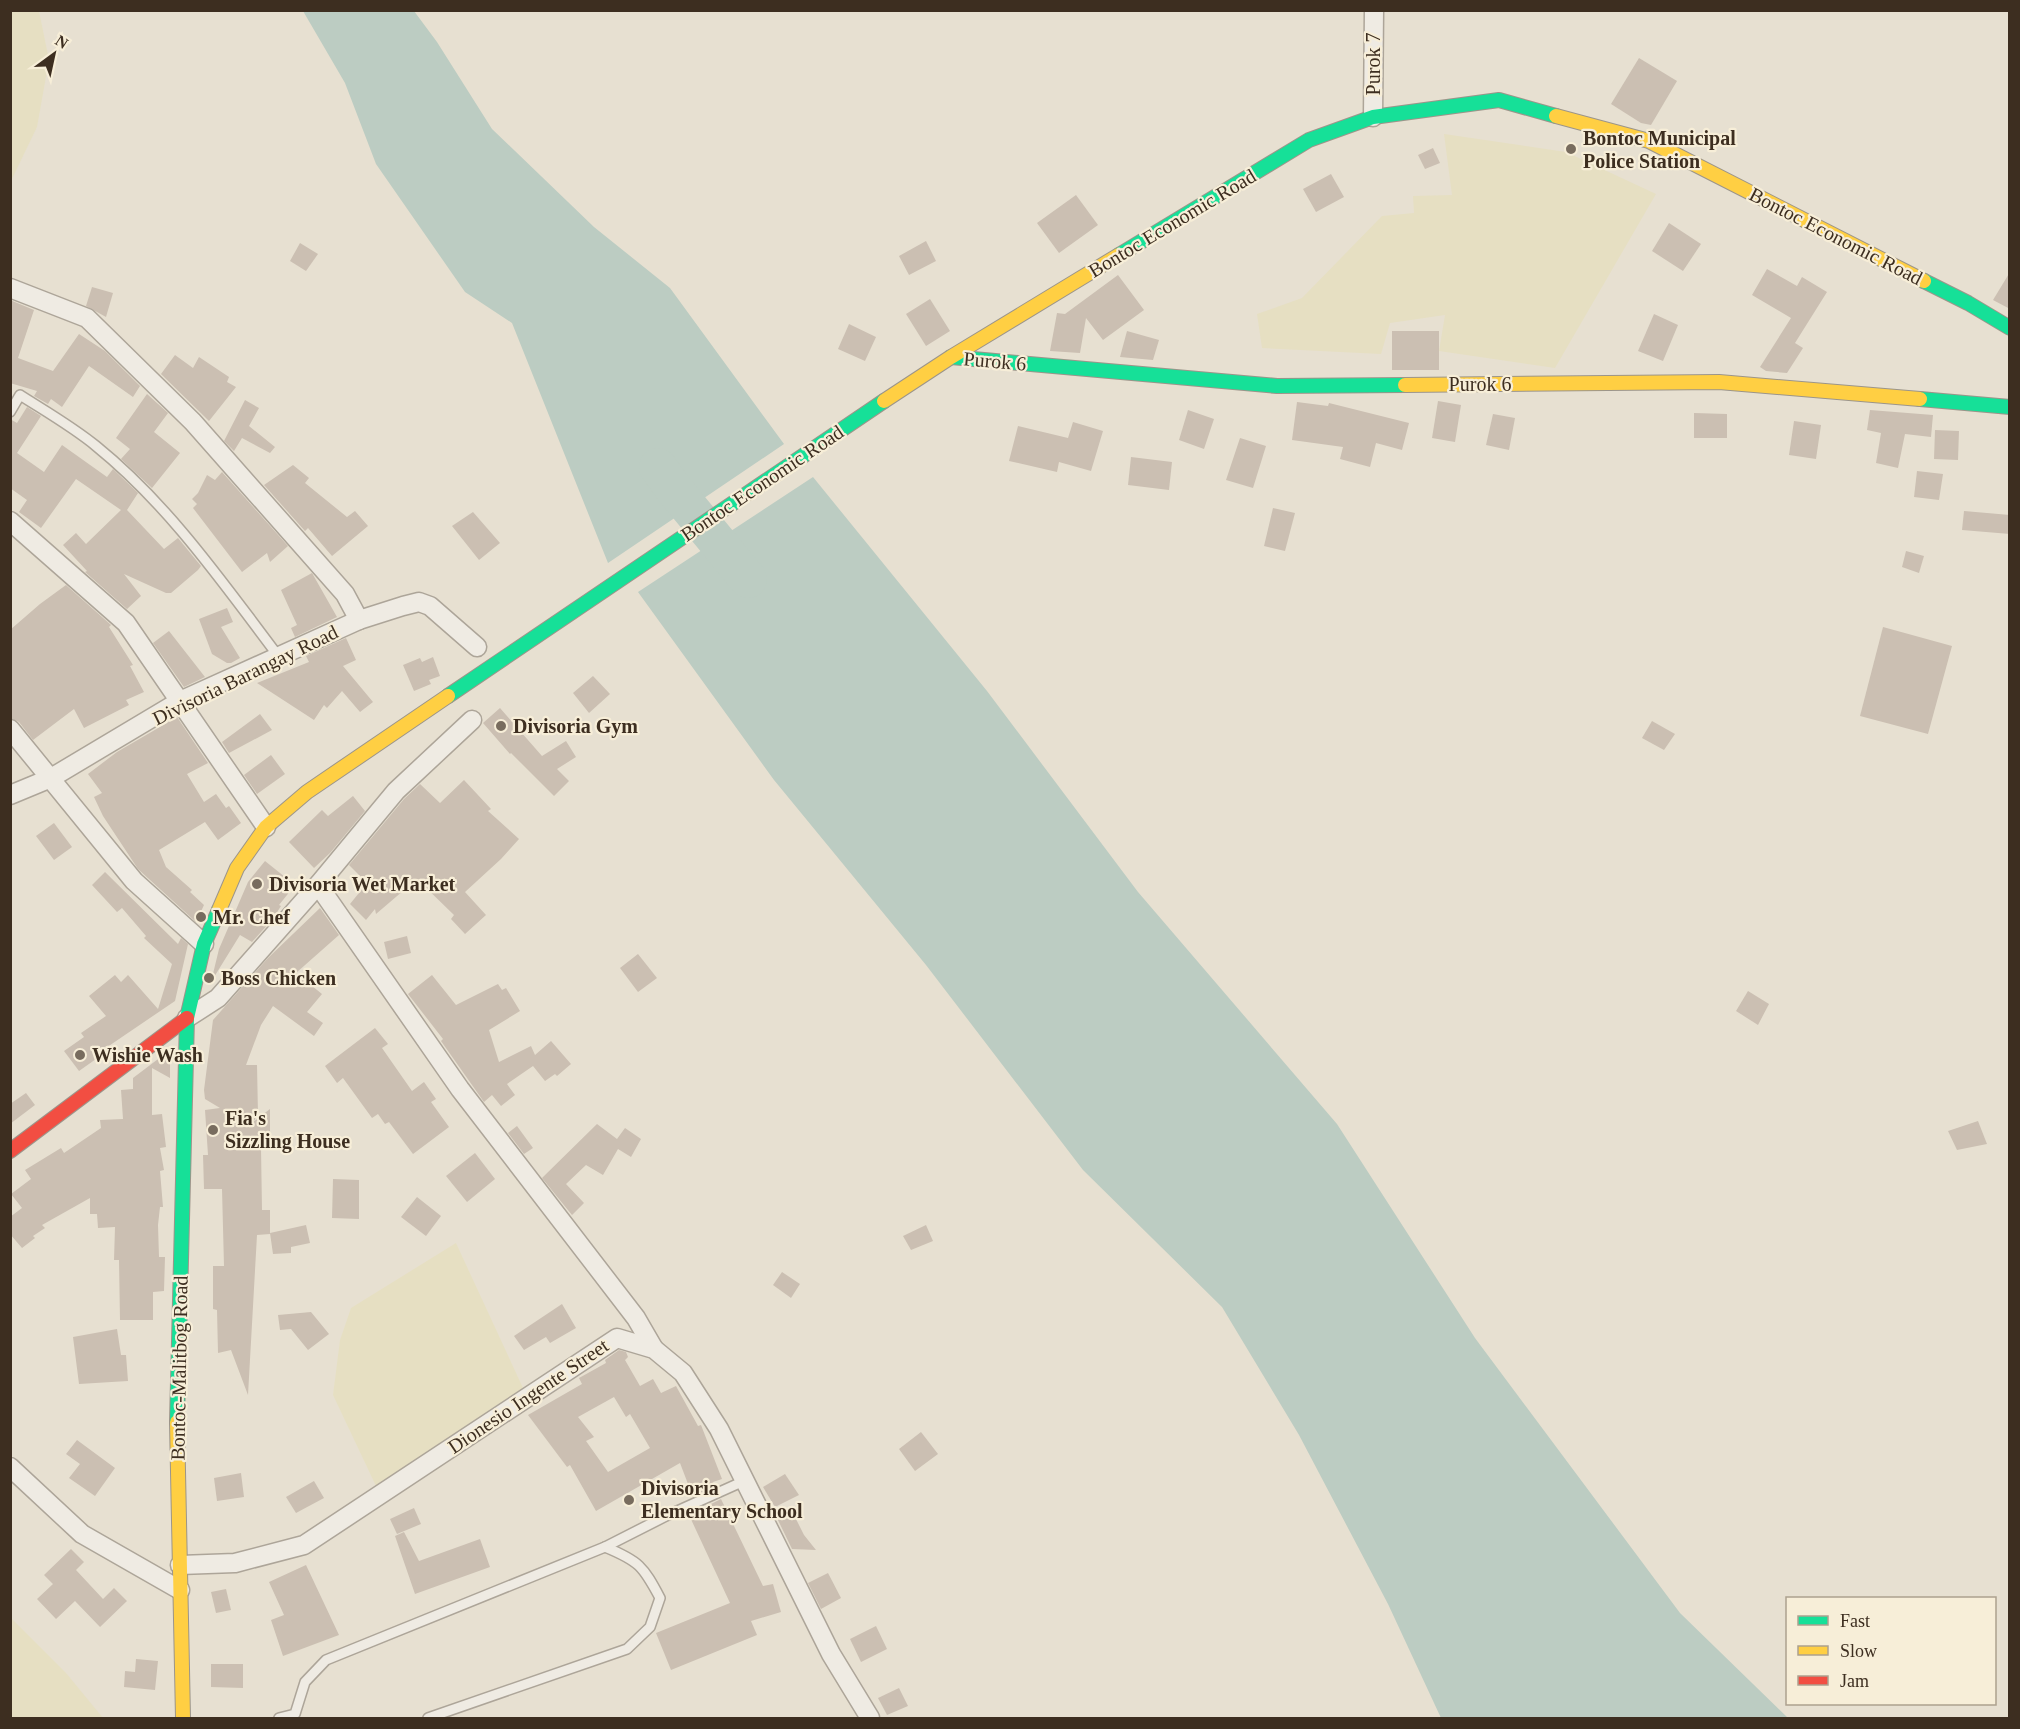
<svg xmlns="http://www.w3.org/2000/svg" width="2020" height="1729" viewBox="0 0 2020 1729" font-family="Georgia,serif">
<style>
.farmland{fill:#e6dfc2}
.water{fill:#bcccc2}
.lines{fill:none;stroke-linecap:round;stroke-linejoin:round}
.river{stroke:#bcccc2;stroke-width:38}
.building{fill:#cbbfb2;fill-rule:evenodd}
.lane-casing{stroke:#ada599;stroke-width:12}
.street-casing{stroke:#ada599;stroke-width:21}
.fast-casing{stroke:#9c958a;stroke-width:16}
.slow-casing{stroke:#9c958a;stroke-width:16}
.jam-casing{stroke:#9c958a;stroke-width:16}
.lane{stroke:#efebe3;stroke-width:9}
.street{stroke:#efebe3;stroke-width:18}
.fast{stroke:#16e098;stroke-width:14}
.slow{stroke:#ffcf43;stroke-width:14}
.jam{stroke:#f24e42;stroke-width:14}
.poi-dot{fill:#786c5e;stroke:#f7eed8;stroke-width:2}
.labels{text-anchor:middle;stroke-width:4.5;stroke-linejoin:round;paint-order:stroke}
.street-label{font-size:20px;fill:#3d2e20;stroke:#f7eed8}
.poi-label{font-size:20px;font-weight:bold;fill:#3d2e20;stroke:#f7eed8;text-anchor:start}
</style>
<rect width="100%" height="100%" fill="#e7e0d1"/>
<g class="farmland">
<path d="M10,11H39L49,60L37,127L11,181Z"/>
<path d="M1444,134L1566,152L1656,194L1555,368L1439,351L1445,315L1390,323L1381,354L1262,348L1257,314L1302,298L1382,216L1414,213L1413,196L1452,195Z"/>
<path d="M456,1243L523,1388L376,1486L333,1395L340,1340L351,1308Z"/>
<path d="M11,1618L66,1673L103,1718H11Z"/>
</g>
<g class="water">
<path d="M303,11H414L437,42L492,129L594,227L670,288L784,444L608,563L512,323L465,292L376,164L345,83Z"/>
<path d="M813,477L987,691L1138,892L1337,1124L1475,1338L1680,1613L1788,1718H1441L1388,1604L1299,1435L1222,1307L1083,1170L926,965L774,780L638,592Z"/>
</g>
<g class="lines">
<path class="river" d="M658,467L673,488L748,579"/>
</g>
<g class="building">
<path d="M1639,58L1677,81L1651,125L1641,123L1611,104Z"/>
<path d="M1433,148L1440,163L1425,169L1418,155Z"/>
<path d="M1331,174L1344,197L1316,212L1303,189Z"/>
<path d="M1076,195L1098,225L1059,253L1037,223Z"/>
<path d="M1669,223L1701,244L1683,271L1652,251Z"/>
<path d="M926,241L936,261L909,275L899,256Z"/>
<path d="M300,243L318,254L306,271L290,261Z"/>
<path d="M1767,269L1797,286L1802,277L1827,292L1795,343L1803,348L1787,373L1766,371L1760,367L1791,318L1752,295Z"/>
<path d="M2010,272V309L1993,300Z"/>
<path d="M1118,275L1144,310L1103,340L1086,318L1080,353L1050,351L1057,313L1065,314Z"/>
<path d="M92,287L113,293L106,317L86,306Z"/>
<path d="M930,299L950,331L926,346L906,314Z"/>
<path d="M10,300L34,310L18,358L53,371L79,334L105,351L140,386L133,397L89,366L62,407L51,399L48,404L34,396L37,391L10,383Z"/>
<path d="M1654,314L1678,325L1663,361L1638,351Z"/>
<path d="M849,324L876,337L865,361L838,349Z"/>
<path d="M1127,331L1159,340L1153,360L1120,357Z"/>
<rect x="1392" y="331" width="47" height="39"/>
<path d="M175,355L193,368L199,357L229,377L227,382L236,387L209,421L161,374Z"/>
<path d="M147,394L168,413L154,432L180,453L152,488L121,459L130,449L116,438Z"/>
<path d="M245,400L259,408L249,426L275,447L270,453L242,438L234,451L224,441Z"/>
<path d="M1438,401L1461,405L1455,442L1432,438Z"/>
<path d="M1297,402L1328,406L1329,403L1409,423L1402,450L1376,443L1370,467L1340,459L1343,447L1292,440Z"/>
<path d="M27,407L41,416L17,453L44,472L62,445L107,477L113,469L138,493L127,510L164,549L178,538L201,566L198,570L171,593H166L124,574L141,596L127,609L85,572L87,571L63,545L76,533L86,544L121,510L76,479L41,528L19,512L27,500L10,488V419L17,423Z"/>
<path d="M1188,410L1214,419L1204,449L1179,440Z"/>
<path d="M1870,410L1933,415L1931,437L1905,434L1898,468L1876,463L1881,433L1867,430Z"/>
<path d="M1694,413L1727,414V438H1694Z"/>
<path d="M1493,414L1515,418L1509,450L1486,445Z"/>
<path d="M1794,421L1821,425L1816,459L1789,455Z"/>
<path d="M1073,422L1103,431L1091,471L1059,462L1057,472L1009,461L1018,426L1068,438Z"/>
<path d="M1935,430L1959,431L1958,460L1934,459Z"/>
<path d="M1240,438L1266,446L1253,488L1226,480Z"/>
<path d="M1131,457L1172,462L1169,490L1128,485Z"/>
<path d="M293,465L309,478L305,483L347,517L355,511L368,526L332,556L308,528L305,531L264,485Z"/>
<path d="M1917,471L1943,474L1939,500L1914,497Z"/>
<path d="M222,472L288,546L270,562L267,553L242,572L193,508L197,504L192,499L198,493L207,475L215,480Z"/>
<path d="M1273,508L1295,513L1285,551L1264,546Z"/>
<path d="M1964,511L2010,515V534L1962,530Z"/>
<path d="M473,512L500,543L479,560L452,526Z"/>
<path d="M1906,551L1924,556L1919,573L1902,567Z"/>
<path d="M312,573L337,617L295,637L291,628L297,625L281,590Z"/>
<path d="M66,585L111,625L109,627L133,665L130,666L144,692L126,700L129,705L84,728L74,709L33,740L19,722L10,718V630L40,604Z"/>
<path d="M227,608L233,622L221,627L240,658L231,663H227L212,654L199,619Z"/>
<path d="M1883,627L1952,646L1928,734L1860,716Z"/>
<path d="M169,631L205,677L184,687L153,643Z"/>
<path d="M346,638L356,660L343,666L373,702L360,712L342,691L327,708L324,705L314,720L257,683L309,662L306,656Z"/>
<path d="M433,657L440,676L429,680L431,684L414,691L403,665L420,658L422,662Z"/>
<path d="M593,676L610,694L589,713L573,693Z"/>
<path d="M500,708L542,756L566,741L576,757L557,769L569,781L554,796L511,753L510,754L483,723Z"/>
<path d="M260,714L272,730L229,753L222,742Z"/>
<path d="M177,717L208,763L187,774L204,802L216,794L226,808L229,806L241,823L218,840L205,822L159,850L166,867L192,890L190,892L204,905L196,922L138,869L103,816L94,797L102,793L88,774L117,752Z"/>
<path d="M1652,721L1675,734L1664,750L1642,738Z"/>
<path d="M271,755L285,774L257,794L244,775Z"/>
<path d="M464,780L491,809L488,811L519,839L501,859L465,892L486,915L465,934L451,919L454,915L417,879L376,914L375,909L366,920L350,904L367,883L349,865L404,799L420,784L440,803Z"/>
<path d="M353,796L365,811L330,853L314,868L289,842L322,810L328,816Z"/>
<path d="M54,823L72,847L54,860L36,836Z"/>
<path d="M265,861L295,885L279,905L281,906L272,920L252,942L240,935L211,982L219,949L248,882Z"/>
<path d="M105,872L178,944L181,938L188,944L175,1001L94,1056L96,1059L79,1071L64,1051L84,1037L81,1033L106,1016L89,996L115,975L121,982L128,975L158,1009L172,964L144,938L146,936L122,908L117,912L92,885Z"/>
<path d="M320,908L339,935L296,973L322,994L307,1012L323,1023L314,1036L273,1006L261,1025L246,1065H257L258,1115L253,1122L270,1109V1148H261L262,1210H270V1234L257,1235L248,1395L231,1350L218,1353L217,1310L213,1309V1266H224L222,1189H204L203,1155H208L205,1110L220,1108L205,1099L204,1090L213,1020L268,958Z"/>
<path d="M407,936L411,953L388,959L384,942Z"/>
<path d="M638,954L657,978L638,992L620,968Z"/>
<path d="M432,975L456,1005L498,984L502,990L506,988L520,1011L489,1030L499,1062L531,1046L535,1055L551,1041L571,1064L557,1076L555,1074L545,1081L533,1066L507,1084L515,1095L501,1106L492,1095L484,1102L441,1041L443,1039L408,994Z"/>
<path d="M1748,991L1769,1004L1758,1025L1736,1011Z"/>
<path d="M375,1028L388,1044L382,1048L412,1091L424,1082L436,1099L431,1102L449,1127L413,1154L389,1122L385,1124L378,1114L372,1118L343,1078L337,1083L325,1066Z"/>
<path d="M170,1050V1078L152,1068V1115L162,1114L166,1147L160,1148L164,1170L160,1171L163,1207H160L158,1225L159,1257H165L164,1291L153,1292V1320H120L119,1260H114L115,1227L98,1228L97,1214H90V1198L42,1225L45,1228L33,1236L35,1238L22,1248L10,1234V1217L22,1208L11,1194L31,1179L25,1170L61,1148L64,1153L101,1128L100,1120L123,1119L121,1090L133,1089V1078Z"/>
<path d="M26,1093L35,1105L10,1124V1104Z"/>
<path d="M1978,1121L1987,1144L1957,1150L1948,1131Z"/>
<path d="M597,1124L617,1139L625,1128L641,1139L631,1157L618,1149L603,1175L586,1165L566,1184L584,1203L572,1215L542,1178Z"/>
<path d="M517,1126L533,1148L524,1154L508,1133Z"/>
<path d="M475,1153L495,1179L467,1202L446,1176Z"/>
<path d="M333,1179L359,1180V1219L332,1218Z"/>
<path d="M417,1197L441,1216L426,1236L401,1217Z"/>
<path d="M306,1225L310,1243L291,1247V1253L273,1254L270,1233Z"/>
<path d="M926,1225L933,1241L911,1250L903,1236Z"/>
<path d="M782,1272L800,1284L791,1298L773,1285Z"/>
<path d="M562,1304L576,1328L550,1343L546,1337L524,1350L514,1336Z"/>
<path d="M311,1312L329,1334L308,1350L291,1329L280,1330L278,1315Z"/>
<path d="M117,1329L121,1355H126L128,1381L79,1384L73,1337Z"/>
<path d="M619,1350L626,1352L628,1357L625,1360L640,1386L653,1379L661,1393L676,1386L698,1426L701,1425L722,1479L713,1482L715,1486L693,1497L680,1463L596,1511L570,1465L567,1467L528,1415L582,1384L579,1378L606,1363L605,1360ZM614,1397L626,1417L630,1414L650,1448L608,1472L586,1441L594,1437L578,1417Z"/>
<path d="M921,1432L938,1454L915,1471L899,1449Z"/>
<path d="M77,1440L115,1468L95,1496L69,1478L80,1464L66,1454Z"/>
<path d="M241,1473L244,1497L217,1501L214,1478Z"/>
<path d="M785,1474L799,1495L775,1507L763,1487Z"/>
<path d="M314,1481L324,1498L296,1513L286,1497Z"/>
<path d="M721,1499L763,1586L773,1584L781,1612L751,1621L757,1635L671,1670L656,1633L730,1603L689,1515Z"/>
<path d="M414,1508L421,1524L397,1534L390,1519Z"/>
<path d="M793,1513L804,1535L816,1550L792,1549L777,1518Z"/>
<path d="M404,1532L419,1561L480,1539L490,1567L415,1594L395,1536Z"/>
<path d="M71,1549L84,1562L76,1570L103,1599L114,1588L127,1601L100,1627L75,1601L56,1619L37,1599L53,1584L44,1575Z"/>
<path d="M306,1565L339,1635L283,1656L271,1620L284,1615L269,1582Z"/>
<path d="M828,1573L841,1598L821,1609L808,1583Z"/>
<path d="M226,1589L231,1610L216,1613L211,1592Z"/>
<path d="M876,1626L887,1649L861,1662L850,1639Z"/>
<path d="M136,1659L158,1661L155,1690L124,1687L125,1671L135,1672Z"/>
<path d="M211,1664H243V1688L211,1687Z"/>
<path d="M899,1688L908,1706L887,1715L878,1698Z"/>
</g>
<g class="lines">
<g class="lane-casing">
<g id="lane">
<path d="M10,412L20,395C45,411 73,427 96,446C169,505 223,583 279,657"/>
<path d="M279,1718L295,1714L305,1682L326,1660L605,1547L666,1516L744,1481"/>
<path d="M428,1718L627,1649L650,1627L660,1598C643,1566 639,1561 605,1547"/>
</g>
</g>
<g class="street-casing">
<g id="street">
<path d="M1373,117L1374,10"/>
<path d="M10,288L87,318L193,422L345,594L359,620"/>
<path d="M10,521L126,623L266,827"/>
<path d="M10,729L134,881L204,944"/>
<path d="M10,795L51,778L180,701L359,620L403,606L419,602L430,606L477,647"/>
<path d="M318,885L460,1089L636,1318L654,1349"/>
<path d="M187,1018L218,998L318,885L396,791L472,720"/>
<path d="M10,1467L82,1534L180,1590"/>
<path d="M180,1565L235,1563L304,1545L617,1338L654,1349L683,1373L719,1429L831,1654L870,1718"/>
</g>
</g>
<g class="fast-casing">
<g id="fast">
<path d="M1119,255L1309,140L1373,117L1499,100L1556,116"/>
<path d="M1924,281L1968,303L2010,328"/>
<path d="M951,357L1277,386L1405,385"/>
<path d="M1920,399L2010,407"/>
<path d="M448,696L884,401"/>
<path d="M177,1422L187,1018L204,944L219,910"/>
</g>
</g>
<g class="slow-casing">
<g id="slow">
<path d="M1556,116L1649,141L1924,281"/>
<path d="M1405,385L1719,382L1920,399"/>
<path d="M884,401L951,357L1119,255"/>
<path d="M219,910L237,868L266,827L307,792L448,696"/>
<path d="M177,1422L183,1718"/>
</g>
</g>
<g class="jam-casing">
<path id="jam" d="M10,1151L187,1018"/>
</g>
<use href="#lane" class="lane"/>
<use href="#street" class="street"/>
<use href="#fast" class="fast"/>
<use href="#slow" class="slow"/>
<use href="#jam" class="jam"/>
</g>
<g class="poi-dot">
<circle cx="1571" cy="149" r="6"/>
<circle cx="501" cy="726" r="6"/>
<circle cx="257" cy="884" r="6"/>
<circle cx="201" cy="917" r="6"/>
<circle cx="209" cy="978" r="6"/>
<circle cx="80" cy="1055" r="6"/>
<circle cx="213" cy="1130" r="6"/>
<circle cx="629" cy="1500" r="6"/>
</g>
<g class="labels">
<g class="street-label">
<text transform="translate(1373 64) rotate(-90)" y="7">Purok 7</text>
<text transform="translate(1172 223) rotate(-31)" y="7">Bontoc Economic Road</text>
<text transform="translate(1836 236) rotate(27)" y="7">Bontoc Economic Road</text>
<text transform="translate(995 361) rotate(5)" y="7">Purok 6</text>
<text x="1480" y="391">Purok 6</text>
<text transform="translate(762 483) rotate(-34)" y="7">Bontoc Economic Road</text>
<text transform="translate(245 675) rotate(-26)" y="7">Divisoria Barangay Road</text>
<text transform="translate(179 1368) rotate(-89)" y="7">Bontoc-Malitbog Road</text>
<text transform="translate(528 1396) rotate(-34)" y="7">Dionesio Ingente Street</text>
</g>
<g class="poi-label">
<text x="1583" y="145">Bontoc Municipal<tspan x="1583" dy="23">Police Station</tspan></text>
<text x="513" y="733">Divisoria Gym</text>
<text x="269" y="891">Divisoria Wet Market</text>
<text x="213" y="924">Mr. Chef</text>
<text x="221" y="985">Boss Chicken</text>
<text x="92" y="1062">Wishie Wash</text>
<text x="225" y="1125">Fia's<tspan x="225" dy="23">Sizzling House</tspan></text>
<text x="641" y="1495">Divisoria<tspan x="641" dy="23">Elementary School</tspan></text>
</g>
</g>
<rect width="2020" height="1729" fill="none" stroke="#3d2e20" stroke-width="24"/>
<rect x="1786" y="1597" width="210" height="108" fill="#f7eed8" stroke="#ada18e" stroke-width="1.5"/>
<rect x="1798" y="1616" width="30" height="9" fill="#16e098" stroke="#ada18e" stroke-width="1.5"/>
<text x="1840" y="1627" font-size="18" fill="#3d2e20">Fast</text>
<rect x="1798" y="1646" width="30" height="9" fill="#ffcf43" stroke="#ada18e" stroke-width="1.5"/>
<text x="1840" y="1657" font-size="18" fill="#3d2e20">Slow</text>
<rect x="1798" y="1676" width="30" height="9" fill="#f24e42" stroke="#ada18e" stroke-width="1.5"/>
<text x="1840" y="1687" font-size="18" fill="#3d2e20">Jam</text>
<g transform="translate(54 54) rotate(33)" stroke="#f7eed8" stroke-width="4.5" paint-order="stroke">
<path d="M0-4.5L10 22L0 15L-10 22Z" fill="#3d2e20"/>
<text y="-9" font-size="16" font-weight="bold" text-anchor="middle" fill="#3d2e20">N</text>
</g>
</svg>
